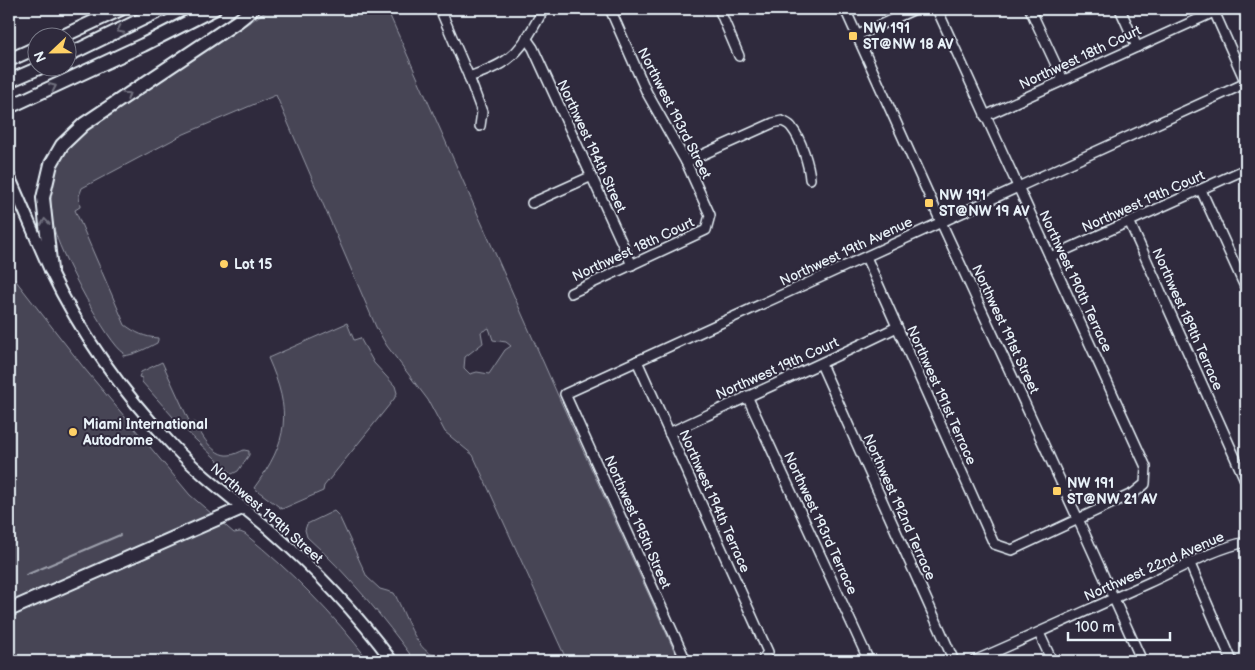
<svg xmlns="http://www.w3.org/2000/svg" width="1255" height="670" viewBox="0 0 1255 670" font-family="'Balsamiq Sans',sans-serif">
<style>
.green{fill:#464455;stroke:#979aa6;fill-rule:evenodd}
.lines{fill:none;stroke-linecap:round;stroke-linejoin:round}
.stream{stroke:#9c9fab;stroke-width:2}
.minor-casing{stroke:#e8f1f8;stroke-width:12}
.major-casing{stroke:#e8f1f8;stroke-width:14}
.highway-casing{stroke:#e8f1f8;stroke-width:16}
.minor{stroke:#2f2a3d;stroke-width:9}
.major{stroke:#2f2a3d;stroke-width:10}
.highway{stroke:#2f2a3d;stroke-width:12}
.oneway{stroke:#70707e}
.poi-dot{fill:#ffd166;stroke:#2f2a3d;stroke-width:2}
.labels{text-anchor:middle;stroke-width:4;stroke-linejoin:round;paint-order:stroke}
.poi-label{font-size:14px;font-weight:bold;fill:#e8f1f8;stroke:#2f2a3d;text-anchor:start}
.street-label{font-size:14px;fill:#e8f1f8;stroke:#2f2a3d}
</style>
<rect width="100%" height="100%" fill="#2f2a3d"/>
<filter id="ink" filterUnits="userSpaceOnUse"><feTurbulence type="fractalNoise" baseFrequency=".02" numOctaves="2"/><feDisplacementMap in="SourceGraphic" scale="10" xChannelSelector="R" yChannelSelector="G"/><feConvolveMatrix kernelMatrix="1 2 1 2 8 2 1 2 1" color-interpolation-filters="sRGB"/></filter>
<g filter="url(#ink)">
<g class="green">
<path d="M270,9H387L560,400L679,661H567L473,455L445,432L428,400L387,346L376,327L276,95L184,134L82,188L79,196L80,207L75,210L125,325C136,333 144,337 158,338V340L157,343C147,348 135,355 123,356L124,353C108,344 62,256 56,235C52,223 50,210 51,197L48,196L51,178L64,152L88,128ZM489,328L493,340L506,342L511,346L505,350L489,374L477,372L470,374L464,368L465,357L483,343L481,332Z"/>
<path d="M9,272L84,368L190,495L234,533L240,532L245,534C292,572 333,614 369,661H9Z"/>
<path d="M347,323L354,340L360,338L374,363L395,386L397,393L394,399L324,486L323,491L282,509L254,488C289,440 292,412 268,358Z"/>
<path d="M162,362L190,423L195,422C200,433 213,457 229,455C234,455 239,452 244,450L249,451V455L238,471L232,474L181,426L142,382V378L139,377L141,372Z"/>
<path d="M334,511L339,516L367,577L380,589L394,593C403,608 414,646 431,654C435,655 439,655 443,656L446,661H415C383,617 348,574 307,537L305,530L307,524Z"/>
</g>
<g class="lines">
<path class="stream" d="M26,575L120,535"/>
<g class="minor-casing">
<g id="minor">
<path d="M440,9L469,77L482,112L480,126"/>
<path d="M719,9L739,56"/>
<path d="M845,9L941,222L1078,519L1142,661"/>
<path d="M1030,9L1063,80"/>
<path d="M1120,9L1137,47"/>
<path d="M1213,9L1246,83"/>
<path d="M858,35L915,9"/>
<path d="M526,38L533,48L632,265"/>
<path d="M469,77C483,72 498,67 509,58C525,46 534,25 544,9"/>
<path d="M985,116L1214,12"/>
<path d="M686,162L773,123L782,121C786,123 790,124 792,128C801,139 809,165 810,179"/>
<path d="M1201,190L1246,289"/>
<path d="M532,203L592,176"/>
<path d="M1130,223L1246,482"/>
<path d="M866,257L994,544L1012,550L1134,493L1145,484L1146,467L937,9"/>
<path d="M1050,257L1246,169"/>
<path d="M571,293L706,230L710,215L686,162L647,93L610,9"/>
<path d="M637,361L768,652L762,661"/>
<path d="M821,364L954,661"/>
<path d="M747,396L869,661"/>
<path d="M669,433C745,397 822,364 897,327"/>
<path d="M1190,564L1232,661"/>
<path d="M1039,633L1052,661"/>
<path d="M686,661L565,394L1246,83"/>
<path d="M974,661C1032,636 1090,609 1148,583C1179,569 1213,549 1246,542"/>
</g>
</g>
<g class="major-casing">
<path id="major" d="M9,176C23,207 36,239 50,270C81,335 124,394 173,446C202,477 236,501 268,528C314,568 356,612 392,661"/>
</g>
<g class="highway-casing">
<g id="highway">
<path d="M59,38L121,9"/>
<path d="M68,55L163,9"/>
<path d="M9,60L38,47"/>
<path d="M9,81L39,68"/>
<path d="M9,107L143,45L214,9"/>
<path d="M51,270L43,198L51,164L62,145L84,124L238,21L253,9"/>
<path d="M9,610L242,508"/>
</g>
</g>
<use href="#minor" class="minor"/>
<use href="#major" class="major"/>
<use href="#highway" class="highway"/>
</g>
<defs><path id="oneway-chevron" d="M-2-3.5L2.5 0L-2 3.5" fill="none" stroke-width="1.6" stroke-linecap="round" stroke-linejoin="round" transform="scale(1.25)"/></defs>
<g class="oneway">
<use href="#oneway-chevron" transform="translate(120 30) rotate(154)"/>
<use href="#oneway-chevron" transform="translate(53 87) rotate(-25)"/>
<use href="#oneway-chevron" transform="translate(127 95) rotate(-34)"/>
<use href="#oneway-chevron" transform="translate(45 222) rotate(-97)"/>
</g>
</g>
<g class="poi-dot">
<rect x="848" y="31" width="10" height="10" rx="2.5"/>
<rect x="924" y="198" width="10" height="10" rx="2.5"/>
<circle cx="224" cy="264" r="5"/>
<circle cx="73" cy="432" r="5"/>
<rect x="1052" y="486" width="10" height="10" rx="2.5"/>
</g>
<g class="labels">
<g class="poi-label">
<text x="863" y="33">NW 191<tspan x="863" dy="16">ST@NW 18 AV</tspan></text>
<text x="939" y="200">NW 191<tspan x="939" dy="16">ST@NW 19 AV</tspan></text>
<text x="234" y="269">Lot 15</text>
<text x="83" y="429">Miami International<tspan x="83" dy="16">Autodrome</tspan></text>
<text x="1067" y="488">NW 191<tspan x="1067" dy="16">ST@NW 21 AV</tspan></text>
</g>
<g class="street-label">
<text transform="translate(1080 57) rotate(-25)" y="5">Northwest 18th Court</text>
<text transform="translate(675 113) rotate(63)" y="5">Northwest 193rd Street</text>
<text transform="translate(592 146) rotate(65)" y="5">Northwest 194th Street</text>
<text transform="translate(1143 201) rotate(-24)" y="5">Northwest 19th Court</text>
<text transform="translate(633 249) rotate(-25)" y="5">Northwest 18th Court</text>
<text transform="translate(846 251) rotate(-25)" y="5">Northwest 19th Avenue</text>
<text transform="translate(1076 281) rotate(65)" y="5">Northwest 190th Terrace</text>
<text transform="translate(1188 319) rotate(66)" y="5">Northwest 189th Terrace</text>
<text transform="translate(1006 329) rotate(65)" y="5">Northwest 191st Street</text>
<text transform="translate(777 368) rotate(-24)" y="5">Northwest 19th Court</text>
<text transform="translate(942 395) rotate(66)" y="5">Northwest 191st Terrace</text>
<text transform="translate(715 501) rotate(66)" y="5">Northwest 194th Terrace</text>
<text transform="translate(900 507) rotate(66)" y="5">Northwest 192nd Terrace</text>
<text transform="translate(267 513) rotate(41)" y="5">Northwest 199th Street</text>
<text transform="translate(638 522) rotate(66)" y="5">Northwest 195th Street</text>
<text transform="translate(821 523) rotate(65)" y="5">Northwest 193rd Terrace</text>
<text transform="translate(1154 566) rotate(-24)" y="5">Northwest 22nd Avenue</text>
</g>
</g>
<rect width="1255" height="670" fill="none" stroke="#2f2a3d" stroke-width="30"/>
<rect x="15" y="15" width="1225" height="640" fill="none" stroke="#e8f1f8" stroke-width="2" filter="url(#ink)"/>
<g transform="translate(52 52) rotate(248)"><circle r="24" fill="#2f2a3d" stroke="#797a88"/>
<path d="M0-4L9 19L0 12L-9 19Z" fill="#ffd166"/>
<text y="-8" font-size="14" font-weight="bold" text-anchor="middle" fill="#e8f1f8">N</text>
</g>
<path d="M1068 632v8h102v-8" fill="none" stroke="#e8f1f8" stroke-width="2.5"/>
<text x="1075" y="632" font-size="15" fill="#e8f1f8" stroke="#2f2a3d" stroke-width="4" paint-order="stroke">100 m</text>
</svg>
